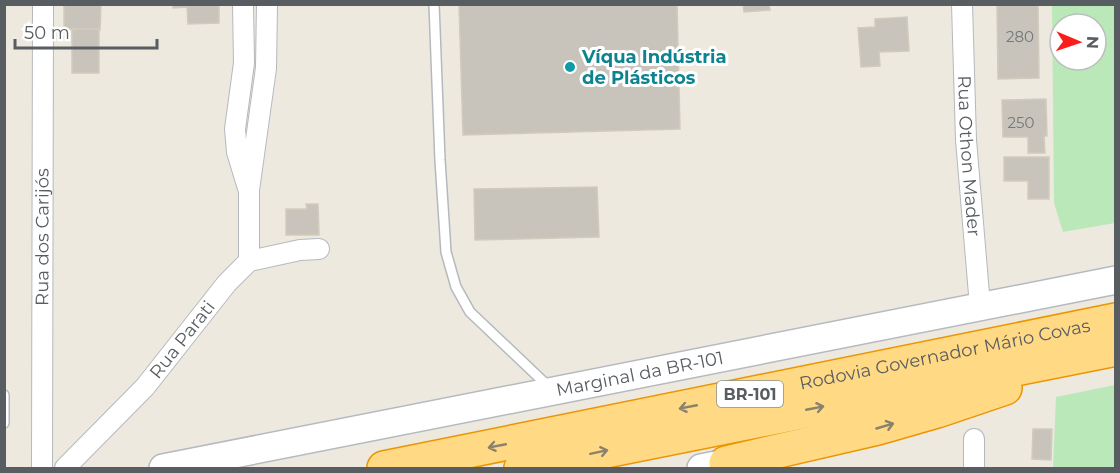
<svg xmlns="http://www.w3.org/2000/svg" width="1120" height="473" viewBox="0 0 1120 473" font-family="Montserrat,sans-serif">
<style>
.green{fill:#bbe8b8;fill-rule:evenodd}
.building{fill:#c8c4bc;stroke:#d2cbbd;stroke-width:1.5}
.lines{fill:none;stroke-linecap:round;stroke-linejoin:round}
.lane-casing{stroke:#b5b9be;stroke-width:12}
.street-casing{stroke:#b5b9be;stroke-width:22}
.secondary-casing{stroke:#b5bac0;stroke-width:30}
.highway-casing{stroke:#ec9500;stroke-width:36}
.lane{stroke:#fff;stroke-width:9}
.street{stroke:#fff;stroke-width:20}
.secondary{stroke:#fff;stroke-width:27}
.highway{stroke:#ffd984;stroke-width:33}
.oneway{stroke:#8a826c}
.culture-dot{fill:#0f9aa8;stroke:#fff;stroke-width:2}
.labels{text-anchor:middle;stroke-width:6;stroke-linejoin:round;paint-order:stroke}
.number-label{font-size:15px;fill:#747778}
.shield{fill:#fff;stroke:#8a8e91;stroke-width:1.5}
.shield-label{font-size:16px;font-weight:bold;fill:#585d62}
.culture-label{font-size:18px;font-weight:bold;fill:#0d838f;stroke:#fff;text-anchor:start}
.street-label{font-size:18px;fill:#585d62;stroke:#fff}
</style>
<rect width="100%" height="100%" fill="#ede9df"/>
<g class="green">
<path d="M1052,5H1116L1115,223L1063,232L1054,203ZM1060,24H1096V60H1060Z"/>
<path d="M1115,385V468H1053L1056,397Z"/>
</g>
<g class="building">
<path d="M64,4H101L100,30L64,29Z"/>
<path d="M173,4H219V23L188,24L187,7L173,8Z"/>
<path d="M459,4H677L680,129L463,135Z"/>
<path d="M743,4H769L770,10L744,12Z"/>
<path d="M997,4H1038L1039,78L998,79Z"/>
<path d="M907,17L909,51L879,52L880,66L861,67L858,28L875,27V19Z"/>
<rect x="72" y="29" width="27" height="44"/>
<path d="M1046,99L1047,136H1044L1045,153H1028V137H1003L1002,100Z"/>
<path d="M1004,157H1049V199H1028V181H1004Z"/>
<path d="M597,187L599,237L475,240L474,189Z"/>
<path d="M306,204H318L319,235H286V209H307Z"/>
<path d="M1033,429H1052L1051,460L1032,459Z"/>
</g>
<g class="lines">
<g class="lane-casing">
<g id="lane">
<path d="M434,4L440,160L446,252L456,287L470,312L549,387"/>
<path d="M4,395V423"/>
</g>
</g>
<g class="street-casing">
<g id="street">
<path d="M243,4L244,63L235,129L237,152L248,188"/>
<path id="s1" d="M962,4L966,140L980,306"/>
<path d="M249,261V190L266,68L267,4"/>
<path d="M974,439V468"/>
<path id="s2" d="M42,468L43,4"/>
<path id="s3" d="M65,468L145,387L227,283L249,261L300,250L319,249"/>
</g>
</g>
<g class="secondary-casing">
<g id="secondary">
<path id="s4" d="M163,468L1116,280"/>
<path d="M701,468L726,463"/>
</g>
</g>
<g class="highway-casing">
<g id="highway">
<path d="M726,463L878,428L937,411L1005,388"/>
<path id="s5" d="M384,468L1116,320"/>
<path d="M521,468L1116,349"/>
</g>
</g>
<use href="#lane" class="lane"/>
<use href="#street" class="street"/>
<use href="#secondary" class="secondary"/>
<use href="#highway" class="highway"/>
</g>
<defs><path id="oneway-shaft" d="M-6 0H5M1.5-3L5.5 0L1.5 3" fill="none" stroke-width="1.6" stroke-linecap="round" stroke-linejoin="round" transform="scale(1.5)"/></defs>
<g class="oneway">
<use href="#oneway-shaft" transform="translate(688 407) rotate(169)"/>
<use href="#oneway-shaft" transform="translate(815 408) rotate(-11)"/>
<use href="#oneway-shaft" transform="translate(885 426) rotate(-16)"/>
<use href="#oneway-shaft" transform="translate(497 446) rotate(169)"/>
<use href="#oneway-shaft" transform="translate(599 452) rotate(-12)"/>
</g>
<circle class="culture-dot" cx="570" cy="67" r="6"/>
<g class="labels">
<g class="number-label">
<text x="1020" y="42">280</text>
<text x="1021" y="128">250</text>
</g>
<rect class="shield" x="717" y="381" width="66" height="26" rx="4.5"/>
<g class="shield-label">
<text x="750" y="400">BR-101</text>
</g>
<g class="culture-label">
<text x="582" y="63">Víqua Indústria<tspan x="582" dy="21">de Plásticos</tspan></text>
</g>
<g class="street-label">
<text dy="6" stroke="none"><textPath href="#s1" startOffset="152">Rua Othon Mader</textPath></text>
<text dy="6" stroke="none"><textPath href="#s2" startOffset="231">Rua dos Carijós</textPath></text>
<text dy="6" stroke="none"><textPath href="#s3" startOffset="174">Rua Parati</textPath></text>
<text dy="6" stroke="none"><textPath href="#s5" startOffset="572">Rodovia Governador Mário Covas</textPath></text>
<text dy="6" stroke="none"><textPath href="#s4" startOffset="486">Marginal da BR-101</textPath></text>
</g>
</g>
<rect width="1120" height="473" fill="none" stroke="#585d62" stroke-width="12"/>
<g transform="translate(1078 42) rotate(92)"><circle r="28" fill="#ffffff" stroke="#bcbec0" stroke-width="1.5"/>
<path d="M0-4.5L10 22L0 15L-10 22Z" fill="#fa1d19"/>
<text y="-9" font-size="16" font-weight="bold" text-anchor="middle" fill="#585d62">N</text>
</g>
<path d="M15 39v9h142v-9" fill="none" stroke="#585d62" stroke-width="3"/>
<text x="24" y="39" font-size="18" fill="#585d62" stroke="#ffffff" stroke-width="4.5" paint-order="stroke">50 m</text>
</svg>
